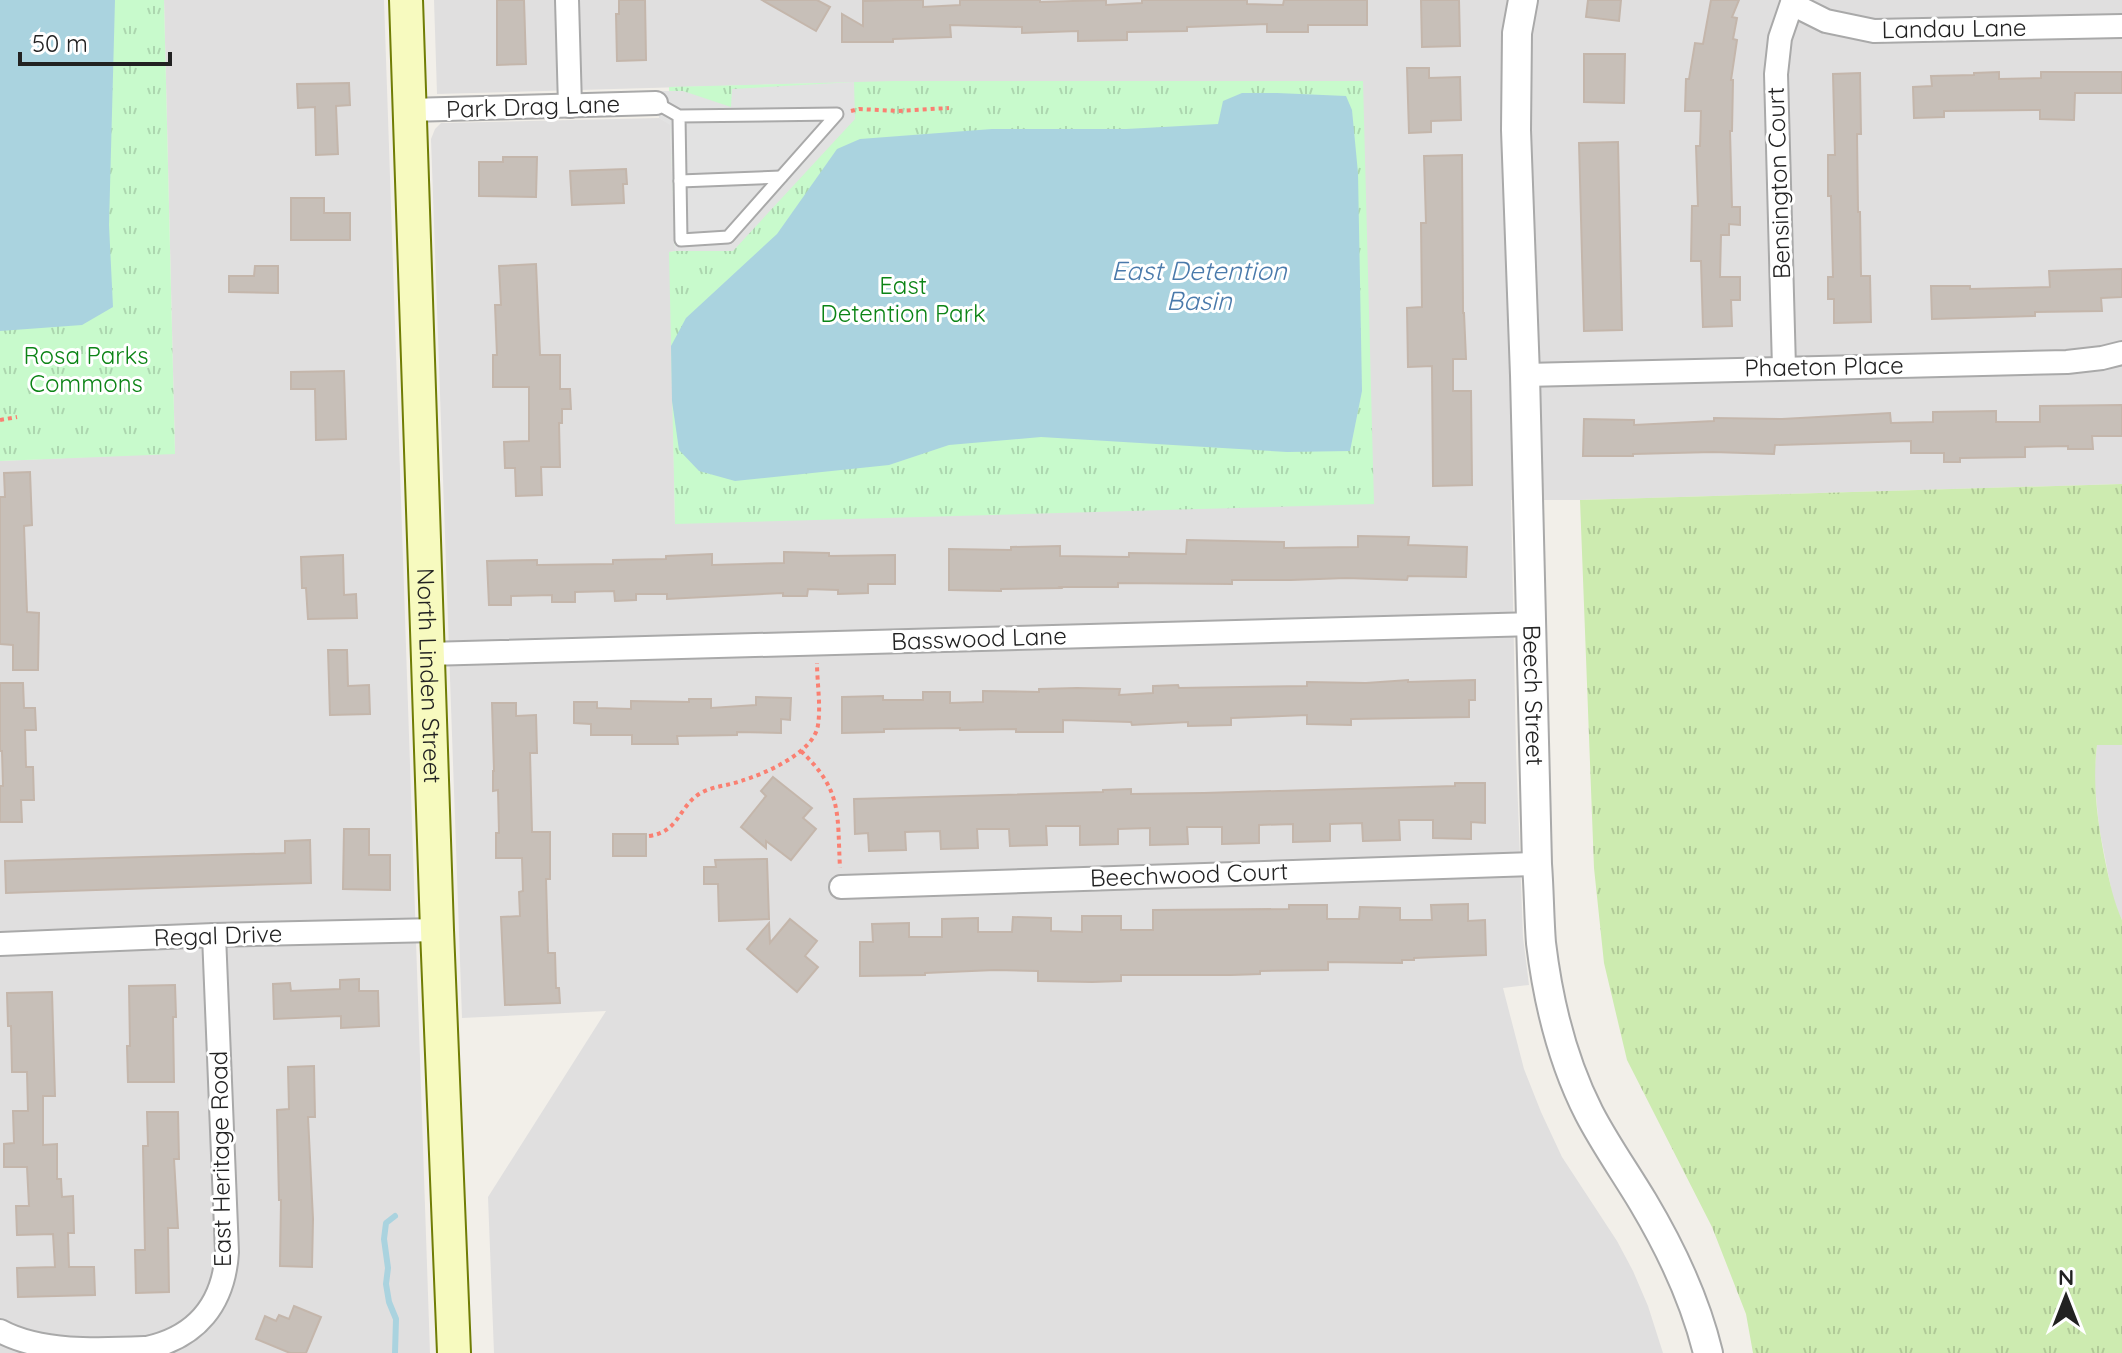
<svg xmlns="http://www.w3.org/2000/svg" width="2122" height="1353" viewBox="0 0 2122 1353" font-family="Quicksand,sans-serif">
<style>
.residential{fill:#e0dfdf}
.grass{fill:url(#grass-tufts)}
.park{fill:url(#park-tufts)}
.parking{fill:#e2e2e2}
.water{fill:#aad3df}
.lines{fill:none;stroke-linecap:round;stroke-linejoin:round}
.stream{stroke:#aad3df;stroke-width:6}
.building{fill:#c7bfb8;stroke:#c4b6ab;stroke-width:2}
.service-casing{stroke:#a9a9a9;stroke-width:15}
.minor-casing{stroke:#a9a9a9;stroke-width:26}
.tertiary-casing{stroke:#a9a9a9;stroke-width:32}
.secondary-casing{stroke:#707d05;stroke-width:36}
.path{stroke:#fa8072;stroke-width:4;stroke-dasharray:4 4;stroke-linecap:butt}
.service{stroke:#fff;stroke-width:11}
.minor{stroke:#fff;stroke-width:22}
.tertiary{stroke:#fff;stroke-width:28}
.secondary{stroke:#f7fabf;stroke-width:32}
.labels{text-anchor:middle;stroke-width:6;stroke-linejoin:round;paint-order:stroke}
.street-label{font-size:24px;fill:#222;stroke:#fff}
.park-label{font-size:24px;fill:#0c8416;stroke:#fff}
.water-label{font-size:26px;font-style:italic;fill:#4a7aab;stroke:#fff}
</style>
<defs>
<pattern id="grass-tufts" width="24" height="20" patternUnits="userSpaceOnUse" patternTransform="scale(2)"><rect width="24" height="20" fill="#cdebb0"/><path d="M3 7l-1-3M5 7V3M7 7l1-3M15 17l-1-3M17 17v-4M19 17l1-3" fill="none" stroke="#b0c997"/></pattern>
<pattern id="park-tufts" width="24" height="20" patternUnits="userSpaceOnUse" patternTransform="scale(2)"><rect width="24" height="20" fill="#c8facc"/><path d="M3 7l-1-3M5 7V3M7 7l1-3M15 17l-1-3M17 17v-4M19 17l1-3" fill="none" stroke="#acd6af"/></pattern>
</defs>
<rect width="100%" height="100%" fill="#f2efe9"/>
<g class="residential">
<path d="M164,0H384L430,1353H0V461L175,453Z"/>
<path d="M434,0H2122V484L1580,500H1511L1516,752L1523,937L1529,985L1503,988L1524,1069L1541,1112L1562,1157L1617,1241L1633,1271L1648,1306L1663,1353H494L488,1197L606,1011L462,1018L431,139L435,129L441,123L659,118L670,124L675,251L670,252L675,524L1363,81L864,82L437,94Z"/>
<path d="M2097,745H2122V920L2114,904L2099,827L2094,776Z"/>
</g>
<path class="grass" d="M2122,484V745H2097C2092,786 2098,825 2106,865C2110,884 2114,902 2122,920V1353H1753L1746,1314L1712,1227L1627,1060L1604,963L1594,868L1580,500Z"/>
<g class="park">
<path d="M0,0H164L175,454L0,461Z"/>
<path d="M893,81H1363L1374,504L675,524L669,252L675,251L669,87Z"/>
</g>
<path class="parking" d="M854,82L855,119L733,251H675L670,125L659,118L658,91H683L731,107L732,89Z"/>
<g class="water">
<path d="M0,0H115L109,225L113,307L82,325L0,331Z"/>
<path d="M1242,93H1277L1346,96L1352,110L1358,173L1362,391L1350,451L1287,452L1041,437L949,445L889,465L735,481L699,471L679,450L672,401L671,346L686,318L777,234L837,149L860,139L992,129H1126L1218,124L1223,101Z"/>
</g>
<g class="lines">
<path class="stream" d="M395,1216L386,1223L384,1239L388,1268L386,1284L389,1302L396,1319L395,1353"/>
</g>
<g class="building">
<path d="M497,0H524L526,64L497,65Z"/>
<path d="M619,0H645L646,60L617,61L616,14H619Z"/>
<path d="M762,0H817L830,7L816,31Z"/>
<path d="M902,0H923V7L960,5V0H1040V2L1106,0V5L1142,3V0H1247V4L1283,5L1284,0H1367V25H1308V32H1267V24L1187,27V31L1127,32V40L1078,41V31L1022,33V27L950,25L951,37L893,39V42H842V14L863,26V1Z"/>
<path d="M1421,0H1459L1460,46L1422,47Z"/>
<path d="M1588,0H1621L1619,21L1586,17Z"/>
<path d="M1711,0H1739L1732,17L1737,18L1733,39L1737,40L1731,80H1733L1732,131H1730L1732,207H1740V225L1729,224V235H1721L1720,277H1740V300H1731L1732,326L1703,327L1701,261H1691L1692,206H1698L1696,146H1700L1701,111H1685L1686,79H1689L1695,43L1703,44Z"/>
<path d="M1584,54H1625L1624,103L1584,102Z"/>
<path d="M1407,68H1429V78L1460,77L1461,120L1431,121V132L1409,133Z"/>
<path d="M1999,72V79L2041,78V72H2122V93H2075L2074,120L2040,119V110L1944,111V117L1914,118L1913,87L1932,86L1931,76L1974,75V73Z"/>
<path d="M1860,73L1861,134H1857L1858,212H1860L1861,276H1870L1871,322L1834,323V299H1828V277H1833L1831,196H1828V155H1835L1833,74Z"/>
<path d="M349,83L350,105L336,106L338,154L316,155L315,107L298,108L297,84Z"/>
<path d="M1618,142L1622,330L1584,331L1579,143Z"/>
<path d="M1462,155L1463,313H1464L1466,359H1453V391H1471L1472,485L1433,486L1432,366L1408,367L1407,308L1422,307L1421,223H1426L1424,156Z"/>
<path d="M503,157H537L536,197L479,196V162H503Z"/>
<path d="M626,169L627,184H623L624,203L572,205L570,171Z"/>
<path d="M291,198H324V213H350V240H291Z"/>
<path d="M536,264L540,355H560V389H570L571,409H562V423H559L560,467H541L542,495L516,496L515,468H505L504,442L529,441V387H493V355H497L495,305H501L499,266Z"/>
<path d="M255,266H278V293L229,292V276H254Z"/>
<path d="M2122,269V297L2101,298L2102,311L2035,312V316L1932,319L1931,286H1970V289L2050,287L2049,271Z"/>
<path d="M344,371L346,439L316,440L315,389H291V372Z"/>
<path d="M2122,405V436H2092L2093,449H2068V446L2025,447V457L1960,458V462H1944V453H1911V441L1775,445L1774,454L1713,452L1633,454V456H1583L1584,419L1634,420V425L1714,421V418L1782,419L1890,413L1891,423L1933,422V412L1996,411V422H2040V406Z"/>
<path d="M30,472L32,525L24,526L27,612L39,613L38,670H13V645L0,644V497H5L4,473Z"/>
<path d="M1358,536L1409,537L1408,545L1467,547L1466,577L1408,576L1407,580L1346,578L1291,580H1232V584L1118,583V587H1060L1061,588L1001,589V591L949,590V549L1011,550V547L1060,546V556L1129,557V553L1186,554L1187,540L1284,542V548L1358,547Z"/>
<path d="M784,552L829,553V556L895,555V584H868V593L838,594V590L808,589L807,596H783V593L667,599V594H636V600L615,601L614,591L575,592V602H552V595L511,596V605H489L487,561L537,560V565L613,564V560L666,559V556L712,554V565L784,563Z"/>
<path d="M343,555L344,595L356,594L357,618L308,619L306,588H302L301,557Z"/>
<path d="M328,650H347L348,686L369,685L370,714L330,715Z"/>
<path d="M1408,680V682L1475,680V700H1469V717L1351,719V725L1307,724V715L1231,718V725L1188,726V722L1132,725L1131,722L1063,720V732H1016V729L960,730V728L884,729V732L842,733V697L883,696V700H923V692H950V703L983,702V691L1039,692V689L1077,688L1120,689L1119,695L1153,693V686L1178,685L1179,688L1307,686V682L1366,683Z"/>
<path d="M0,683H23L24,708H35L36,730H25L26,767H33L34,800H21L22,822H0V786H3L2,751H0Z"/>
<path d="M756,697L791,698L790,720L781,719V733L737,732V735L677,736L678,744H632V735H591V724L574,723V702H597V708L631,709V701L689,702V699H711V708L756,705Z"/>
<path d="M492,703H516V716L536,715L537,753H530L532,832H550V879H546L548,953H555L556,988H559L560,1003L505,1005L501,917L520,916L519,892L523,891L522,858H496V833H499L498,790L493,791V771H494Z"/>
<path d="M773,777L812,808L803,818L816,829L791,860L766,841V848L741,827L766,796L761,791Z"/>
<path d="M1455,783H1485V823L1471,822V839L1433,838V820H1399L1400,840L1363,841L1362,823L1330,824V841L1293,842V824L1259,825V843L1222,844V827H1187L1188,844L1150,845V828L1118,829V844L1080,845V826H1046L1047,845L1010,846L1009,829H977L978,848L941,849L940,831L905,832L906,850L869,851L868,833L855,834L854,799L1103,792V790L1131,789V794L1204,793L1455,786Z"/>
<path d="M344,829H369V855H390V890L343,889Z"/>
<rect x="613" y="834" width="33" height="22"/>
<path d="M310,840L311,883L6,893L5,861L285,853V841Z"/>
<path d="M767,859L769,919L719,921L718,884H704V867H716L715,860Z"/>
<path d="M1468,904V921L1485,920L1486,955L1414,958V960H1402V963L1328,962V970L1260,971V974L1231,975H1121V981L1092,982L1038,981V971L995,970L925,973V975L860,976V942H873L872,924L909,923V937H942V919L978,918V932H1012L1013,917L1051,918V931L1082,932V916H1121V930H1153V910L1289,909V905H1327V919H1359L1360,907L1400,908V920H1432L1431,905Z"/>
<path d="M790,919L817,941L805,956L818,967L797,992L747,949L769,923L770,943Z"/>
<path d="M359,979V991H378L379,1026L341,1028V1016L274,1019L273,984L290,983L291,991L340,989V980Z"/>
<path d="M175,985L176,1017H173L174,1082H128L127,1046H130L129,986Z"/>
<path d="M52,992L55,1096H43V1145L57,1144V1179H61L62,1197L73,1196L74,1233H68L69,1267H94L95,1295L18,1297L17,1268L55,1267L53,1234L17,1235L16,1206H29L27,1167H4V1144L14,1143L13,1111H28L27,1072H12L11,1026H8L7,993Z"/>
<path d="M314,1066L315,1117H308L313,1219L312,1267L280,1266L281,1200H279L277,1110L289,1109L288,1067Z"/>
<path d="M147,1112H178L179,1159H174L178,1228H168L169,1292L136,1293L135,1250H145L143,1146H148Z"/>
<path d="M294,1306L321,1317L306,1353H290L256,1339L265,1316L276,1321L279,1315L289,1319Z"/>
</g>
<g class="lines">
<g class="service-casing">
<g id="service">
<path d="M656,103L679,116L837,114L728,237L681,240L679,116"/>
<path d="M680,181L781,177"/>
</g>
</g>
<g class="minor-casing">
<g id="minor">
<path d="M567,0L570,106"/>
<path d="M1792,4L1826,21L1874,31L2122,26"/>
<path d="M409,110L656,103"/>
<path d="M1784,368L1776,74L1780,38L1793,0"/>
<path d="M1525,375L2067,362L2102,358L2122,353"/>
<path d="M427,654L1531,624"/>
<path d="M841,887L1537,864"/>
<path d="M0,944L214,935L437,930"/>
<path d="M0,1331C40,1353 100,1350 147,1348C197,1337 224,1303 227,1252L214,935"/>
</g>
</g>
<g class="tertiary-casing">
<g id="tertiary">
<path id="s1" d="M1523,0L1517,33L1516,130L1525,375L1537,864C1539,890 1539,917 1541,943C1548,1001 1563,1062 1589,1113C1605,1144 1625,1172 1643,1202C1671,1249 1695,1299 1708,1353"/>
</g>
</g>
<g class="secondary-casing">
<g id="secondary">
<path id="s2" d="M406,0L437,930L454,1353"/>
</g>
</g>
<g class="path">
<path d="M851,111L859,109L898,111L949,108"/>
<path d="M0,420L17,417"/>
<path d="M801,751C843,791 837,814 840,868"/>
<path d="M649,836C679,832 678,808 699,794C712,786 727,786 741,781C764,774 814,753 818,725C821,706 817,682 817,663"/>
</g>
<use href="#service" class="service"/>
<use href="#minor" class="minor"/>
<use href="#tertiary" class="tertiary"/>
<use href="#secondary" class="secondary"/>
</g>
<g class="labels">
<g class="street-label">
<text transform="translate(1954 29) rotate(-1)" y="8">Landau Lane</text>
<text transform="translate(533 107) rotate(-2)" y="8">Park Drag Lane</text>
<text transform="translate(1779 183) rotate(-92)" y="8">Bensington Court</text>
<text transform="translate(1824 367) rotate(-1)" y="8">Phaeton Place</text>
<text transform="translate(979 639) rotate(-2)" y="8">Basswood Lane</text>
<text dy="8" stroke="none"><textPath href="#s2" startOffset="676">North Linden Street</textPath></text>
<text dy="8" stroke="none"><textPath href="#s1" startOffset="696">Beech Street</textPath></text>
<text transform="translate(1189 875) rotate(-2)" y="8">Beechwood Court</text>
<text transform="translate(218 936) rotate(-2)" y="8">Regal Drive</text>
<text transform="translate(221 1159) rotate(-91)" y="8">East Heritage Road</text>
</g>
<g class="park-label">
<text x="903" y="294">East<tspan x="903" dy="28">Detention Park</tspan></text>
<text x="86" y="364">Rosa Parks<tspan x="86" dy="28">Commons</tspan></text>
</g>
<g class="water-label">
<text x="1199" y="280">East Detention<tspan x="1199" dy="30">Basin</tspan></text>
</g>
</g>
<g transform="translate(2066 1297)" stroke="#ffffff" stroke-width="6" paint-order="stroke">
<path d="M0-6L14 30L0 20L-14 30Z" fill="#222222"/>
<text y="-12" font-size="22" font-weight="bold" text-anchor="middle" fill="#222222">N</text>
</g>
<path d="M20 52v12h150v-12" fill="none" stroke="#222222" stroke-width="4"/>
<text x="32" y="52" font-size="24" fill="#222222" stroke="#ffffff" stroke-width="6" paint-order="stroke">50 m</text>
</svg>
